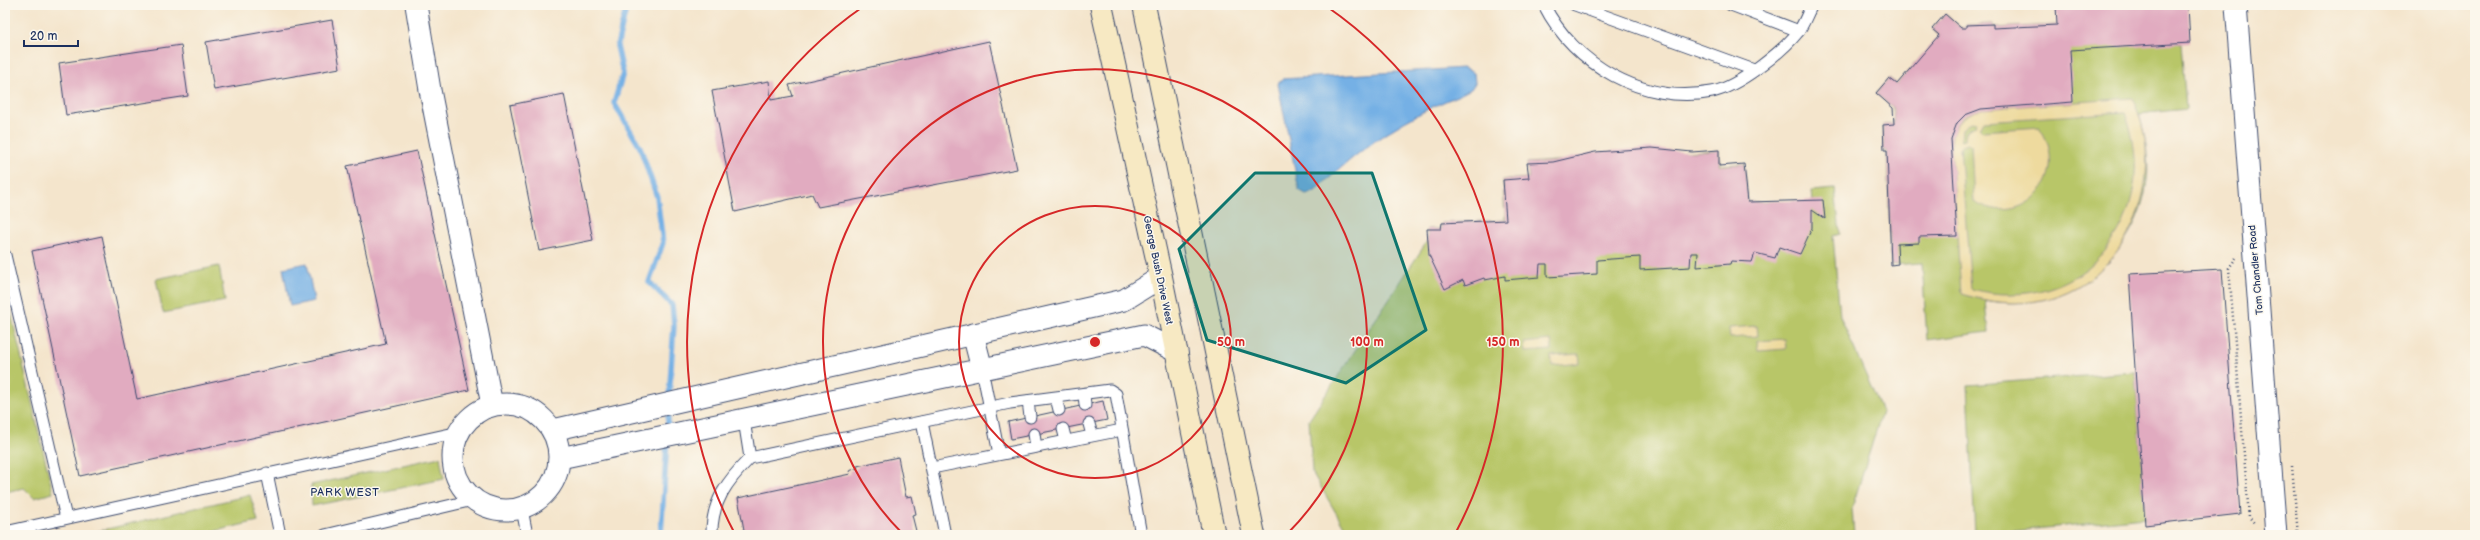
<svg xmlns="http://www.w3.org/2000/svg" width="2480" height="540" viewBox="0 0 2480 540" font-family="'Balsamiq Sans',sans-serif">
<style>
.green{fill:#b8c668;stroke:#6a7a63}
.sand{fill:#eeda9e;stroke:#84847e;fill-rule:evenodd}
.water{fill:#74b0e5;stroke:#4870a2}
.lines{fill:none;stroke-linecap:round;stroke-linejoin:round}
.stream{stroke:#74b0e5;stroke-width:5.5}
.building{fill:#e1abc0}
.service-casing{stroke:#3c4a6e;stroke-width:13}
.minor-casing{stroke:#3c4a6e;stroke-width:23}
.secondary-casing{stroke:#3c4a6e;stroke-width:24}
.path{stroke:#3c4a6e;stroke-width:2.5;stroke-dasharray:1 3;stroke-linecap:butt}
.service{stroke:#fff;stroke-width:11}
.minor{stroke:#fff;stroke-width:21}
.secondary{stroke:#f7e9c3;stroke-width:22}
.marked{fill:#0f766e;fill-opacity:0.2;stroke:#0f766e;stroke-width:3;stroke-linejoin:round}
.ring{fill:none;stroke:#d62828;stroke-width:2}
.labels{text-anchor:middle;stroke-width:3;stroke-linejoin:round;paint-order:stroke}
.street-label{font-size:10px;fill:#1b2f5e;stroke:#fbf7ec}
.neighbourhood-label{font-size:11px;letter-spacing:1px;fill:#1b2f5e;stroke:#fbf7ec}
.centre{fill:#d62828;stroke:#fbf7ec;stroke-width:2}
.ring-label{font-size:12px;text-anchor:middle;font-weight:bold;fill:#d62828;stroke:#fbf7ec;stroke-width:3;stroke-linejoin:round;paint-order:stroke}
</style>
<rect width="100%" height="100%" fill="#fbf7ec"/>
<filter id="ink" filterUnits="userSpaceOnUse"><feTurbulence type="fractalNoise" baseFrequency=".025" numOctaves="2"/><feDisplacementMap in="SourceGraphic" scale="8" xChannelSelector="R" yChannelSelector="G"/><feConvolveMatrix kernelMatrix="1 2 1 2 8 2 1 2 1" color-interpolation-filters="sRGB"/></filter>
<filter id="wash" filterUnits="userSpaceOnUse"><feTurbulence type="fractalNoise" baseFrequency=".012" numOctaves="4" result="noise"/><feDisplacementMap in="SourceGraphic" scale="16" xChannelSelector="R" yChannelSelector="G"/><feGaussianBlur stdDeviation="0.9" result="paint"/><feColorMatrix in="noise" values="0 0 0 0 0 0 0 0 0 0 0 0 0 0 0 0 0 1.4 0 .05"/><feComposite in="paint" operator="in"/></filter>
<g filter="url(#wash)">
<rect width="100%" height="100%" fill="#f4e5cc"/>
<g class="green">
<path d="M1945,14L1961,28H1966V25L1993,24V28L2057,25L2181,44L2186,109L2139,114C2146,139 2151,166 2145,192C2130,264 2058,315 1985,300L1988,332L1927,340L1922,263L1891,265L1887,150H1884L1883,125L1894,124L1893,108L1876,93L1889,78L1897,84L1939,36L1932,29Z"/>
<path d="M1719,150L1720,165L1744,164L1748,202H1812L1811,191L1835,189L1840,234L1833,236L1840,316L1882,412L1852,508L1854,535H1349L1312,472L1309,420L1428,240L1427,229H1441L1442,223L1505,220L1503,180L1529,178L1527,163Z"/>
<path d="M219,266L225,301L163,313L156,279Z"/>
<path d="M5,287L53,493L34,498L24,488L5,492Z"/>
<path d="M2135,372L2145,518L1975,535L1968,385Z"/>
<path d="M440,457L444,479L312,506L311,485Z"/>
<path d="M250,495L258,521L198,535H82Z"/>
</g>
<g class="sand">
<path d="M2132,98C2175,186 2119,302 2015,303C1996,303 1979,299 1961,294L1951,145C1952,124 1962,116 1981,109ZM2125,112C2165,218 2083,318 1971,289L1960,147L1967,143L1971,145L1974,201C2025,232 2073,174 2039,127L1983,131L1980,128L1984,121ZM1970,122L1977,123L1976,126C1968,128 1965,131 1965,139L1961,141L1962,129Z"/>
<path d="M1757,326L1758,336L1730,338L1729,328Z"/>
<path d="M1785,339L1786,349L1758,351L1757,341Z"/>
<path d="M1551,340L1552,350L1525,352L1524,343Z"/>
<path d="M1579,354L1580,363L1552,366L1551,356Z"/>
</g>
<g class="water">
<path d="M1463,68L1474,73L1475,83L1471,89C1455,98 1436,104 1419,114C1380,134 1346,162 1314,192L1306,194L1299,190L1278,84L1282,79Z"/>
<path d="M307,263L314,301L290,306L283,268Z"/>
</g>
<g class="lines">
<g class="stream">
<path d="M627,5L617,46L623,73L614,103L640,147L657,197L663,243L649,282L672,305L674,325L669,399"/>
<path d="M667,431L669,408"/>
<path d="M661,535L667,440"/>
</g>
</g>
<g id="blocks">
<g class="building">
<path d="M2056,5H2188L2190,43L2070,50L2073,102L1981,109L1965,115L1957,123L1951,139L1957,236L1919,237V243L1897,244L1898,264L1891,265L1887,150H1884L1883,125L1894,124L1893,108L1876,93L1889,78L1897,84L1939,35L1932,29L1945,14L1961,28H1966V25L1993,24V28L2057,25Z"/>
<path d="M332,20L340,68L214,90L206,42Z"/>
<path d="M989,41L1017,169L818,207L812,194L735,212L712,91L769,81L771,100L793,96L789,85Z"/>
<path d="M181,45L188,96L66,115L59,63Z"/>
<path d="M6,66L9,92H5V67Z"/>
<path d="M564,94L593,240L539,251L510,105Z"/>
<path d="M1652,148L1692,152L1719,150V166L1744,164L1748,202L1823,200L1825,219L1812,210V228L1800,254L1779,247L1775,258L1755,253L1752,262L1731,261L1730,264L1697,267L1698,253H1691L1690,267L1640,270V257L1597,260V274L1547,277V264H1540L1539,277L1505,280V276L1485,280L1484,278L1465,285L1463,280L1445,289L1429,255L1427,229H1441L1442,223L1506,220L1503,180L1529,178L1527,163L1553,162L1595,152Z"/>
<path d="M417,151L469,390L80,476L32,251L102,236L137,399L386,344L347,166Z"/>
<path d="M2222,269L2240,514L2145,525L2129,274Z"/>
<path d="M1103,401L1107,420L1011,439L1008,422Z"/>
<path d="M898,457L906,497L912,496L916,514L912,515L917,535H745L738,498L850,474L849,471L858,468L857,466Z"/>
</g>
</g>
</g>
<g filter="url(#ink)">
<use href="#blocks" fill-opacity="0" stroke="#3c4a6e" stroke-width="1"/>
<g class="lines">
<g class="service-casing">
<g id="service">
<path d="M1544,5C1574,65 1644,105 1712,92C1738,87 1782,52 1798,32C1804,24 1807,14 1812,5"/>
<path d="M1575,5L1754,70"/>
<path d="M1731,5L1799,31"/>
<path d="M5,255L66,518"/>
<path d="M982,369L999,454"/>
<path d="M1084,394L1085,405"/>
<path d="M1056,398L1059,410"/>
<path d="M1028,401L1030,417"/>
<path d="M744,420L750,458"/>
<path d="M922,422L945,535"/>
<path d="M1089,424L1092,435"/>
<path d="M1063,429L1066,441"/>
<path d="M1034,434L1036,447"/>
<path d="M932,468L1122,430"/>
<path d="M267,473L280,535"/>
<path d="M522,509L527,535"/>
<path d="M5,532L459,432"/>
<path d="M325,535L473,500"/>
<path d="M712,535C711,502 728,480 750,458L1010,403L1110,390L1116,394L1141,535"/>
</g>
</g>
<g class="minor-casing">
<g id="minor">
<path d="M416,5L430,90L492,405"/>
<path d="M2236,5L2276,535"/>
<path d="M973,334L982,369"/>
<circle cx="506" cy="457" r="53"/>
<path d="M553,430L1124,300L1161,277"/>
<path d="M560,458L1144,335L1177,352"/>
</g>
</g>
<g class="secondary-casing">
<g id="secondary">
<path d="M1101,5L1161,277L1214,535"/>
<path d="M1144,5L1254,535"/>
</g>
</g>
<g class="path">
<path d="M2236,258L2229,268L2249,517L2255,524"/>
<path d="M2292,466L2298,535"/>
</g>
<use href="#service" class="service"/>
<use href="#minor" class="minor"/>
<use href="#secondary" class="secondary"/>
</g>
</g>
<path class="marked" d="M1255,173H1372L1426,330L1346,383L1207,340L1179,249Z"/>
<g class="ring">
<circle cx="1095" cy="342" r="136"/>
<path d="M903 534A272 272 0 1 1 1287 534"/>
<path d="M735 534A408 408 0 0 1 864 6M1326 6A408 408 0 0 1 1455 534"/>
</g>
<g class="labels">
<g class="street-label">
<text transform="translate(1159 270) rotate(78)" y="4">George Bush Drive West</text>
<text transform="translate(2255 270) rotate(-95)" y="4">Tom Chandler Road</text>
</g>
<g class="neighbourhood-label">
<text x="345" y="496">PARK WEST</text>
</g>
</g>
<circle cx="1095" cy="342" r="6" class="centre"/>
<g class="ring-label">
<text x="1231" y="346">50 m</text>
<text x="1367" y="346">100 m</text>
<text x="1503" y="346">150 m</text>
</g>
<rect width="2480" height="540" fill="none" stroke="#fbf7ec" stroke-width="20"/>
<path d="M24 40v6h54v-6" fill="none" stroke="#1b2f5e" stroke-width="2"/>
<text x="30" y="40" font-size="12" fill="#1b2f5e" stroke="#fbf7ec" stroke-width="3" paint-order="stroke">20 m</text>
</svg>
